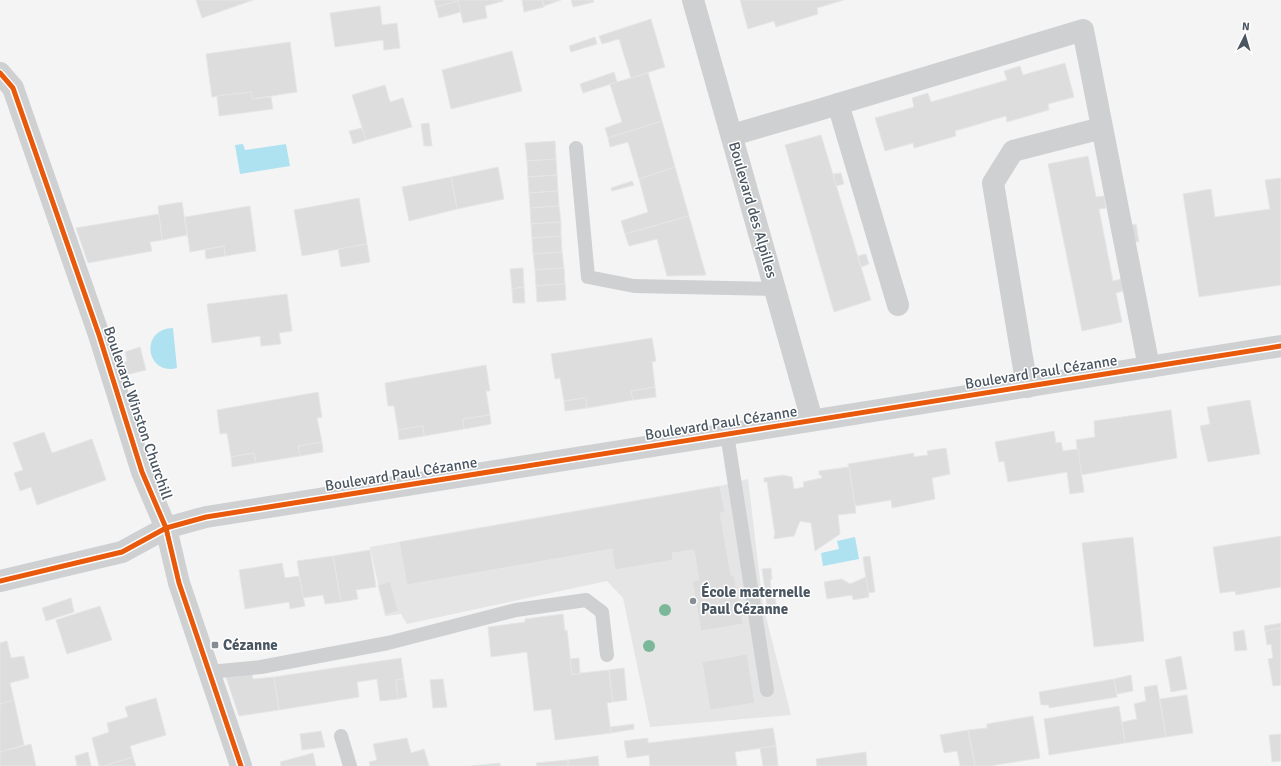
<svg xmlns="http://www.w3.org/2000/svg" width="1281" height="766" viewBox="0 0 1281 766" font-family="Signika,sans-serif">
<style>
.education{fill:#e6e5e6}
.water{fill:#aee2f0}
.building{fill:#ddddde;stroke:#e5e6e7}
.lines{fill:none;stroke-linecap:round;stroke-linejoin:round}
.lane{stroke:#ced0d2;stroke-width:14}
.street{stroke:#ced0d2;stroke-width:22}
.cycleway-casing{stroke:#fff;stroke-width:8}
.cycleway{stroke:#e8590c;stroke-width:5}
.tree{fill:#7ab899}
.poi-dot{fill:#868d94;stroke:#fff;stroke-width:1.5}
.labels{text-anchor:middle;stroke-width:3;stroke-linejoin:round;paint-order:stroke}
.street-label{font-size:15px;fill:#4a5661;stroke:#fff}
.poi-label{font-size:15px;font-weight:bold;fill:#4a5661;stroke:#fff;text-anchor:start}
</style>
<rect width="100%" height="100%" fill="#f4f4f4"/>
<path class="education" d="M748,479L763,605L791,715L650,727L623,598L607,581L407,624L401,614L385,616L370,547L720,486Z"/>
<g class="water">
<path d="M243,144L245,150L286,144L290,166L240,174L235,145Z"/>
<path d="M173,328L177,368C146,376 139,329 173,328Z"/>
<path d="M855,537L859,559L823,566L821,553L839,549L837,541Z"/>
</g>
<g class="building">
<path d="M196,0H253L202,18Z"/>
<path d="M434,0H503V1L485,6L487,18L463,23L458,1L436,7Z"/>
<path d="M522,0H542L544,7L524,12Z"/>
<path d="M542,0H561L544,6Z"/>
<path d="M571,0H593L594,2L573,7Z"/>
<path d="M740,0H844L817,8L818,14L776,27L774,21L748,29Z"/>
<path d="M458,1L461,12L439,18L436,7Z"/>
<path d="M380,6L382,25L397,23L400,48L384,50L383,40L335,47L330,13Z"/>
<path d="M651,19L665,67L631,78L619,39L602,44L599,36Z"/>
<path d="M595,37L597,44L571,52L569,46Z"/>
<path d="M290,42L297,92L252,99L251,92L212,97L206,54Z"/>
<path d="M512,51L522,91L451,109L442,70Z"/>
<path d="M1065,63L1074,97L1048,104L1049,110L1007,122L1006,116L955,131L956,136L914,148L913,143L885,151L875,118L914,107L912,98L928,93L931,102L1007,80L1004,71L1020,66L1023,75Z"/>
<path d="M614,72L617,82L583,93L580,84Z"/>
<path d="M648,73L662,121L608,138L605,128L622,122L610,84Z"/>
<path d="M385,85L390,102L403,98L412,127L366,140L352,95Z"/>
<path d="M251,92L252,99L271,97L273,109L219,116L217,96Z"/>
<path d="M662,121L675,167L639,179L628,142L610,147L608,138Z"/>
<path d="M429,123L432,146H424L421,124Z"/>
<path d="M362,128L366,140L353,144L349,131Z"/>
<path d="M821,135L871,300L834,312L785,145Z"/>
<path d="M555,141L556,159L527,161L525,143Z"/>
<path d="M1088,156L1096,197L1104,196L1106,208L1099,209L1113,281L1121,279L1123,291L1116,293L1122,322L1082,331L1048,164Z"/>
<path d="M556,159L557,175L528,177L527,161Z"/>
<path d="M498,167L504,199L457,209L451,177Z"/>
<path d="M675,167L689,216L625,234L621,221L648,212L639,179Z"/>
<path d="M841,173L844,184L836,186L833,174Z"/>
<path d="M557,175L558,191L529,193L528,177Z"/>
<path d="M451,177L457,209L409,221L402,187Z"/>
<path d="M1281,178V285L1199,297L1183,194L1211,189L1215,217L1270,209L1265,180Z"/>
<path d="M632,181L634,185L612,191L611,188Z"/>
<path d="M558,191L559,206L530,208L529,193Z"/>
<path d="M359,198L367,244L302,256L294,210Z"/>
<path d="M182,202L187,235L162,240L158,206Z"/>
<path d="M250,206L256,251L225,256L224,246L190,252L185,217Z"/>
<path d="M559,206L561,222L531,224L530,208Z"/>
<path d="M159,214L162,240L150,242L152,251L88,263L76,228Z"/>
<path d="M689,216L706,275L667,276L657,239L629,246L625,234Z"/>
<path d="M561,222V236L532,238L531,224Z"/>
<path d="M1136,224L1139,242H1132L1129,226Z"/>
<path d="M561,236L562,252L533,254L532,238Z"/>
<path d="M367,244L370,262L341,267L338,249Z"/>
<path d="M224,246L225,256L206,259L205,250Z"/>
<path d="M562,252L564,268L535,270L533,254Z"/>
<path d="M866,254L869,264L861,267L858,256Z"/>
<path d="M523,268L524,287L512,289L510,269Z"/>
<path d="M564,268L565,284L536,286L535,270Z"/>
<path d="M565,284L566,300L537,302L536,286Z"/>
<path d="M524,287L525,303H513L512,289Z"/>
<path d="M287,294L292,331L279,333L281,344L261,346L260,336L212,343L207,304Z"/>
<path d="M652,338L656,361L652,362L655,387L631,391L633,400L587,408L586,398L564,401L560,378L555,379L551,354Z"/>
<path d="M140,347L146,370L126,375L122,363L127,361L125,352Z"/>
<path d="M486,365L490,391H486L490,415L463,419L464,429L424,436L423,426L398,430L394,406H388L385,383Z"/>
<path d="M655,387L656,397L633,400L631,391Z"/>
<path d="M318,392L322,417L317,418L322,442L298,446L300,456L256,463L254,453L231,457L227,433L220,434L217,410Z"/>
<path d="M586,398L587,408L565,411L564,401Z"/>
<path d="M1250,400L1260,454L1208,462L1200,426L1210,424L1207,407Z"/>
<path d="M1171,410L1177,458L1081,475L1076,440L1095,437L1094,421Z"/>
<path d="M490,415L491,424L464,429L463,419Z"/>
<path d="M423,426L424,436L399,440L398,430Z"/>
<path d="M1054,431L1056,443L1061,442L1063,451L1078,449L1084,492L1070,494L1067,472L1008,482L1004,461L999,462L995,442Z"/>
<path d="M44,432L52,453L92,439L106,480L37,505L31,487L20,491L14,473L23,470L13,443Z"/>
<path d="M322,442L323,452L300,456L298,446Z"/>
<path d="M946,448L950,474L932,478L935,499L892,508L891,500L855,506L848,464L914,453V457L928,455L927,451Z"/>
<path d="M254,453L256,463L232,467L231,457Z"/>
<path d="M849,467L856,513L838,515L840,534L815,551L811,523L800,521L794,536L774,539V535H775L767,482H764V478L783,475L792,477L794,489L804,487L803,482L822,478L821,475H819V471Z"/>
<path d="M720,486L725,512L720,513L731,576L734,575L743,624L701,631L692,581L699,580L694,550L672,553L673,560L615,570L612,549L407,585L399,542Z"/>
<path d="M1281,536V587L1236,595L1235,591L1220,593L1213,547Z"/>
<path d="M1133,537L1144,641L1094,647L1082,543Z"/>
<path d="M370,550L376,587L356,590L358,599L341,602L333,556Z"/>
<path d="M333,556L341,602L325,604L323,595L303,598L297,561Z"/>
<path d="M870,556L875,592L868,593L863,557Z"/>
<path d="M282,563L285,578L299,576L305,606L290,609L289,602L245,609L239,570Z"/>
<path d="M771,568L772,579L770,580L772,595H775L776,604L767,606L762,569Z"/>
<path d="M866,577L869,597L853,600L852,595L827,599L824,582L842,579L850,584Z"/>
<path d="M390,581L398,611L386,615L378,585Z"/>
<path d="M71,598L74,612L46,621L42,608Z"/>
<path d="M100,606L112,640L67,654L56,620Z"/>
<path d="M563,614L565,631L567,630L572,674L609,670L613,702L607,703L611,733L555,740L551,709L534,711L527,652L491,657L488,627L525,622V619Z"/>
<path d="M1281,623V628L1265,631L1264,626Z"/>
<path d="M1281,628V685L1273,686L1268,659L1273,658L1271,644L1267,645L1265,631Z"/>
<path d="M1244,630L1247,650L1235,651L1233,632Z"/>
<path d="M7,641L11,658L24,656L29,678L10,683L14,700L0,704V643Z"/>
<path d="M747,654L755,703L710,710L702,662Z"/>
<path d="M1181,656L1187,689L1171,692L1165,660Z"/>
<path d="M401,658L404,679L396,680L398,699L380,701L377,679L357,682L359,697L279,710L274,677Z"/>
<path d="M579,658L580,674H572L570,659Z"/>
<path d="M624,668L627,700L613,702L609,670Z"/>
<path d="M252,674L253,679L274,677L279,710L239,716L226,677Z"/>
<path d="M1131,675L1133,691L1117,694L1114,679Z"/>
<path d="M404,679L407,697L398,699L396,680Z"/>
<path d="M443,679L447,707L433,708L430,680Z"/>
<path d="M1114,679L1117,697L1049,708V705H1041L1039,692Z"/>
<path d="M1157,685L1166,737L1125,743L1122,722L1137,719L1134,704L1146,701L1144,687Z"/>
<path d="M1187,695L1193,733L1166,737L1160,699Z"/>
<path d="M156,698L166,735L130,746L133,757L104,766H99L92,738L109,732L107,723L128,717L125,707Z"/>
<path d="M14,700L24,745L0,752V704Z"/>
<path d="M1119,706L1125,743L1049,755L1044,719Z"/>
<path d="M1033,716L1040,758L989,766H975L968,730L987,728V724Z"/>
<path d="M634,724V729L611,733L610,727Z"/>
<path d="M773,728L776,746L735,752L737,766H650L649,755L627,758L624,741L648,738V743Z"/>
<path d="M968,730L975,766H960L957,751L944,753L940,735Z"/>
<path d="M321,731L325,747L302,750L300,734Z"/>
<path d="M1281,734V761L1272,762L1269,735Z"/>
<path d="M407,738L411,753L424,749L429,766H370L369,762L377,760L373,744Z"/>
<path d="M31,744L36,766H0V752Z"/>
<path d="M776,746L778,766H763L760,748Z"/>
<path d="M88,752L91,766H77L75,756Z"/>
<path d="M866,752L867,766H817L816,759Z"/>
<path d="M313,753L316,766H281L280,762Z"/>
<path d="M598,756L599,766H568V760Z"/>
<path d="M133,757L136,766H104Z"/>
<path d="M568,760V766H537L536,763Z"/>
<path d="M500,763V766H471Z"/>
</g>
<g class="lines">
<g class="lane">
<path d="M576,148L588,277L634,286L775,289"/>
<path d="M727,434L767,690"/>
<path d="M209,672L261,667L388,643L516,610L586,600L602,612L607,655"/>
<path d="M341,736L350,766"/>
</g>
<g class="street">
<path d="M693,0L812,420"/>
<path d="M0,73L13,88L99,335L142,472L166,528L179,583L241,766"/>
<path d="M838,104L898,305"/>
<path d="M732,135L815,111L1083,30L1149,367"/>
<path d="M1027,387L993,183L1013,151L1102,128"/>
<path d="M0,581L122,552L166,528L206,517L1281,346"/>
</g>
<g class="cycleway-casing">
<g id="cycleway">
<path d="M0,73L13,88L99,335L142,472L166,528L179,583L241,766"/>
<path d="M0,581L122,552L166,528L206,517L1281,346"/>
</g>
</g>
<use href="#cycleway" class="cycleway"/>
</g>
<g class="tree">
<circle cx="665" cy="610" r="6"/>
<circle cx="649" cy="646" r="6"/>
</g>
<g class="poi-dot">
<circle cx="693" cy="601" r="4"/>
<rect x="211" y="641" width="8" height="8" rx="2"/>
</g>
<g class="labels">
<g class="street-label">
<text transform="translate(753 210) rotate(74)" y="5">Boulevard des Alpilles</text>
<text transform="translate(1041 372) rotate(-9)" y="5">Boulevard Paul Cézanne</text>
<text transform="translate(138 413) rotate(71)" y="5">Boulevard Winston Churchill</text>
<text transform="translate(721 423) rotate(-9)" y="5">Boulevard Paul Cézanne</text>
<text transform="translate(401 474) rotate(-9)" y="5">Boulevard Paul Cézanne</text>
</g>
<g class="poi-label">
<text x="701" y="597">École maternelle<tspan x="701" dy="17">Paul Cézanne</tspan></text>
<text x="223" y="650">Cézanne</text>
</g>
</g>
<g transform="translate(1245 36) rotate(5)" stroke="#ffffff" stroke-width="3" paint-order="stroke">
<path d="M0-3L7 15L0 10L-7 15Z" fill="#4a5661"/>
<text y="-6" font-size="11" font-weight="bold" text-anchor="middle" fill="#4a5661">N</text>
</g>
</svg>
